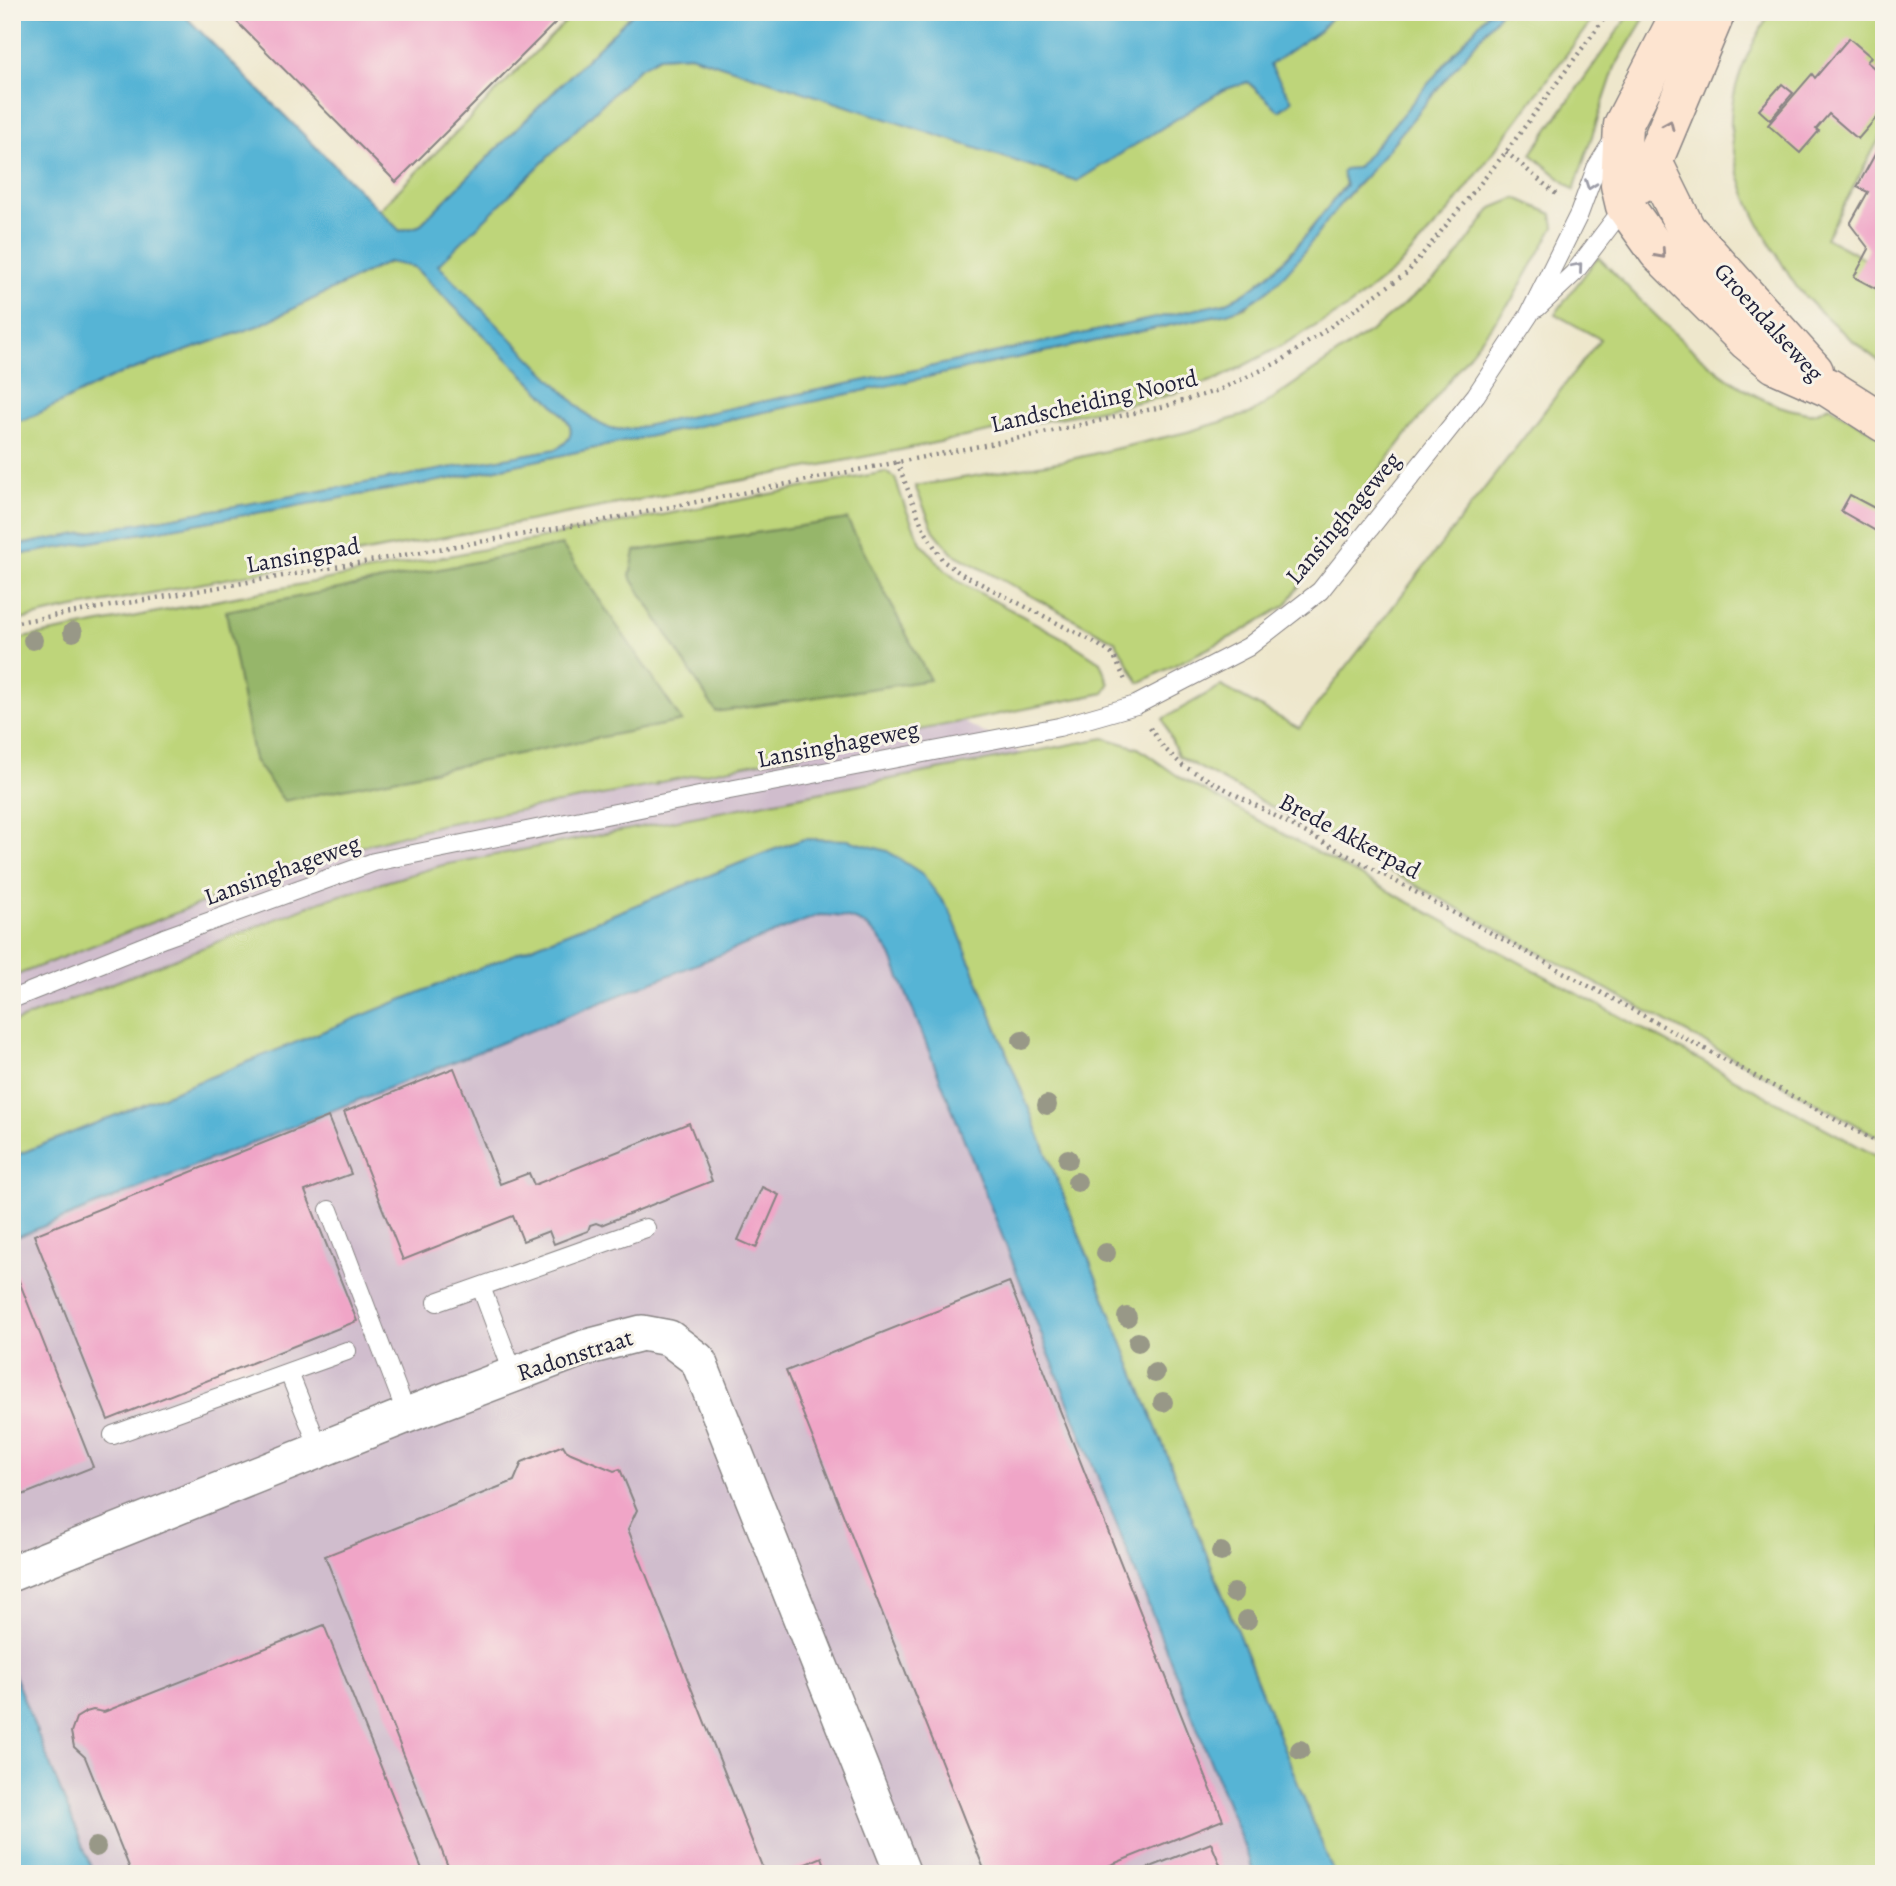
<svg xmlns="http://www.w3.org/2000/svg" width="1896" height="1886" viewBox="0 0 1896 1886" font-family="Alegreya,serif">
<style>
.industrial{fill:#d0bdcd}
.green{fill:#bed57a;stroke:#707c5a;stroke-width:2}
.forest{fill:#96b66a;stroke:#5c6c52;stroke-width:2}
.water{fill:#56b4d5;stroke:#3c6b88;stroke-width:2}
.building{fill:#f0a5c7}
.lines{fill:none;stroke-linecap:round;stroke-linejoin:round}
.lane-casing{stroke:#888484;stroke-width:20}
.street-casing{stroke:#888484;stroke-width:38}
.secondary-casing{stroke:#888484;stroke-width:41}
.path{stroke:#888484;stroke-width:4.5;stroke-dasharray:2 5;stroke-linecap:butt}
.lane{stroke:#fff;stroke-width:18}
.street{stroke:#fff;stroke-width:35}
.secondary{stroke:#fde4d0;stroke-width:38}
.tree{fill:#989887}
.oneway{stroke:#9a8d8d}
.oneway2{stroke:#9c9ca7}
.labels{text-anchor:middle;stroke-width:6;stroke-linejoin:round;paint-order:stroke}
.street-label{font-size:24px;fill:#22223b;stroke:#f7f3e8}
</style>
<rect width="100%" height="100%" fill="#f7f3e8"/>
<filter id="ink" filterUnits="userSpaceOnUse"><feTurbulence type="fractalNoise" baseFrequency=".0143" numOctaves="2"/><feDisplacementMap in="SourceGraphic" scale="14" xChannelSelector="R" yChannelSelector="G"/><feConvolveMatrix kernelMatrix="1 2 1 2 8 2 1 2 1" color-interpolation-filters="sRGB"/></filter>
<filter id="wash" filterUnits="userSpaceOnUse"><feTurbulence type="fractalNoise" baseFrequency=".00686" numOctaves="4" result="noise"/><feDisplacementMap in="SourceGraphic" scale="28" xChannelSelector="R" yChannelSelector="G"/><feGaussianBlur stdDeviation="1.57" result="paint"/><feColorMatrix in="noise" values="0 0 0 0 0 0 0 0 0 0 0 0 0 0 0 0 0 1.4 0 .05"/><feComposite in="paint" operator="in"/></filter>
<g filter="url(#wash)">
<rect width="100%" height="100%" fill="#eee7cc"/>
<path class="industrial" d="M931,704L1490,1010L1884,1874H12V909Z"/>
<g class="green">
<path d="M575,12H634L419,226L400,231L379,210Z"/>
<path d="M1336,12H1489L1357,168L1345,169L1346,184C1310,228 1278,280 1225,303L915,370L630,429C609,431 600,426 584,412L437,265L638,69L659,57L690,55L1077,181L1223,90L1247,82L1280,111L1292,101L1269,65L1320,30Z"/>
<path d="M1501,12H1598L1451,209L1396,269L1347,308L1270,352L1218,379L1162,397L900,450L63,610L12,622V556L450,479L1227,313L1246,307L1365,177Z"/>
<path d="M1631,12H1648L1615,67L1574,190L1531,154Z"/>
<path d="M1771,12H1884V130L1826,238L1884,269V365C1854,343 1825,318 1800,291C1792,282 1786,270 1780,260C1753,217 1734,178 1731,127C1729,88 1751,44 1771,12Z"/>
<path d="M1516,198L1552,214L1554,227L1513,298L1370,482L1286,605L1237,634L1139,683L1116,642L952,553L934,531L915,486L1063,461L1187,432L1252,413L1375,328L1449,267L1492,208Z"/>
<path d="M1598,257C1650,308 1726,398 1798,411C1803,412 1810,414 1814,413C1819,412 1824,408 1829,406L1884,439V1140L1178,756L1163,719L1221,686L1299,728L1600,339L1555,314Z"/>
<path d="M389,262L414,267L554,405C569,421 582,435 556,449L12,546V422L27,419L117,375L260,325Z"/>
<path d="M885,472L895,478L905,507L921,543L945,570L961,583L1065,639L1100,662L1109,684L1104,693L656,783L657,785L439,825L312,860L12,977V640Z"/>
<path d="M1104,738L1138,748L1182,779L1884,1160V1874H1334L950,911L848,840L804,839L770,851L12,1157V1023L321,901L443,865Z"/>
</g>
<g class="forest">
<path d="M847,519L930,680L716,712L630,576L635,551Z"/>
<path d="M562,545L682,721L284,801L254,760L226,611Z"/>
</g>
<g class="water">
<path d="M12,12H181L400,231L419,226L634,12H1336L1320,30L1270,65L1292,101L1279,111L1248,82L1223,90L1077,181L690,55L659,57L638,69L438,265L584,412C600,426 609,431 630,429L915,370L1225,303C1278,281 1310,228 1346,185L1342,172L1345,169L1357,168L1489,12H1501L1365,177C1317,221 1294,291 1227,313L450,479L12,556V546L556,449C582,435 569,421 554,405L414,267L388,262L260,325L117,375L27,419L12,422Z"/>
<path d="M804,839L848,840L887,851L921,873L950,911L1334,1874H1255L891,955C870,922 858,916 819,915L12,1239V1157L770,851Z"/>
<path d="M12,1670L94,1874H13Z"/>
</g>
<g id="blocks">
<g class="building">
<path d="M227,12H566L396,182Z"/>
<path d="M1849,38L1871,57L1867,62L1880,73L1884,69V109L1858,139L1829,114L1816,129L1819,131L1800,153L1768,125L1812,74L1815,78Z"/>
<path d="M1782,84L1793,93L1770,120L1759,110Z"/>
<path d="M1884,138V293L1854,277L1869,249L1850,224L1868,192L1857,187Z"/>
<path d="M1850,495L1884,513L1876,531L1841,511Z"/>
<path d="M454,1068L500,1184L529,1173L534,1185L689,1123L712,1181L601,1225L596,1223L590,1225L588,1231L554,1244L549,1231L523,1241L513,1216L403,1260L344,1112Z"/>
<path d="M328,1117L351,1174L305,1191L357,1321L108,1420L34,1235Z"/>
<path d="M762,1187L779,1195L756,1248L738,1240Z"/>
<path d="M15,1271L93,1467L15,1498L12,1490V1272Z"/>
<path d="M1009,1282L1223,1820L1088,1874H986L786,1371Z"/>
<path d="M563,1445L566,1450L571,1453L614,1471L620,1469L637,1510L628,1529L765,1874H451L325,1556L514,1481L522,1462Z"/>
<path d="M324,1625L424,1874H132L85,1757L74,1747L71,1732L76,1718L86,1712L93,1710L104,1712Z"/>
<path d="M1211,1843L1224,1874H1133Z"/>
<path d="M822,1857L828,1874H782Z"/>
</g>
</g>
</g>
<g filter="url(#ink)">
<use href="#blocks" fill-opacity="0" stroke="#888484" stroke-width="2"/>
<g class="lines">
<g class="lane-casing">
<g id="lane">
<path d="M1537,308L1574,273L1625,206"/>
<path d="M12,999L164,938L374,862L719,792L1059,727L1136,705L1248,647L1320,591L1476,395L1529,315L1579,214L1596,168L1614,139"/>
<path d="M329,1210L407,1415"/>
<path d="M481,1287L514,1375"/>
<path d="M437,1302L646,1228"/>
<path d="M289,1373L320,1450"/>
<path d="M113,1435L347,1351"/>
</g>
</g>
<g class="street-casing">
<path id="street" d="M12,1573L407,1415L584,1348L642,1333L669,1338L698,1360L903,1874"/>
</g>
<g class="secondary-casing">
<g id="secondary">
<path d="M1681,12L1623,125L1620,185L1625,206L1658,252L1747,341L1775,364L1829,388L1884,423"/>
<path d="M1653,162L1686,229L1814,371"/>
<path d="M1639,184L1653,162L1716,12"/>
</g>
</g>
<g class="path">
<path d="M1506,152L1556,194"/>
<path d="M897,462L923,528L943,561L960,573L1096,643L1114,656L1125,680"/>
<path d="M12,623L600,521L1025,437L1166,406L1219,390L1281,361L1407,273L1506,152L1609,12"/>
<path d="M1150,728L1163,747L1183,766L1884,1146"/>
</g>
<use href="#lane" class="lane"/>
<use href="#street" class="street"/>
<use href="#secondary" class="secondary"/>
</g>
<g class="tree">
<circle cx="73" cy="632" r="10"/>
<circle cx="33" cy="640" r="10"/>
<circle cx="1022" cy="1040" r="10"/>
<circle cx="1047" cy="1105" r="10"/>
<circle cx="1068" cy="1159" r="10"/>
<circle cx="1077" cy="1182" r="10"/>
<circle cx="1106" cy="1253" r="10"/>
<circle cx="1127" cy="1317" r="10"/>
<circle cx="1138" cy="1342" r="10"/>
<circle cx="1155" cy="1373" r="10"/>
<circle cx="1163" cy="1402" r="10"/>
<circle cx="1221" cy="1552" r="10"/>
<circle cx="1234" cy="1593" r="10"/>
<circle cx="1247" cy="1620" r="10"/>
<circle cx="1300" cy="1750" r="10"/>
<circle cx="96" cy="1847" r="10"/>
</g>
<defs><path id="oneway-chevron" d="M-2-3.5L2.5 0L-2 3.5" fill="none" stroke-width="1.6" stroke-linecap="round" stroke-linejoin="round" transform="scale(1.75)"/></defs>
<g class="oneway">
<use href="#oneway-chevron" transform="translate(1669 125) rotate(-67)"/>
<use href="#oneway-chevron" transform="translate(1661 254) rotate(48)"/>
</g>
<g class="oneway2">
<use href="#oneway-chevron" transform="translate(1590 185) rotate(110)"/>
<use href="#oneway-chevron" transform="translate(1578 267) rotate(-50)"/>
</g>
</g>
<g class="labels">
<g class="street-label">
<text transform="translate(1769 322) rotate(48)" y="8">Groendalseweg</text>
<text transform="translate(1094 401) rotate(-13)" y="8">Landscheiding Noord</text>
<text transform="translate(1343 518) rotate(-50)" y="8">Lansinghageweg</text>
<text transform="translate(303 555) rotate(-10)" y="8">Lansingpad</text>
<text transform="translate(838 744) rotate(-11)" y="8">Lansinghageweg</text>
<text transform="translate(1350 836) rotate(28)" y="8">Brede Akkerpad</text>
<text transform="translate(282 870) rotate(-20)" y="8">Lansinghageweg</text>
<text transform="translate(575 1355) rotate(-18)" y="8">Radonstraat</text>
</g>
</g>
<rect width="1896" height="1886" fill="none" stroke="#f7f3e8" stroke-width="42"/>
</svg>
